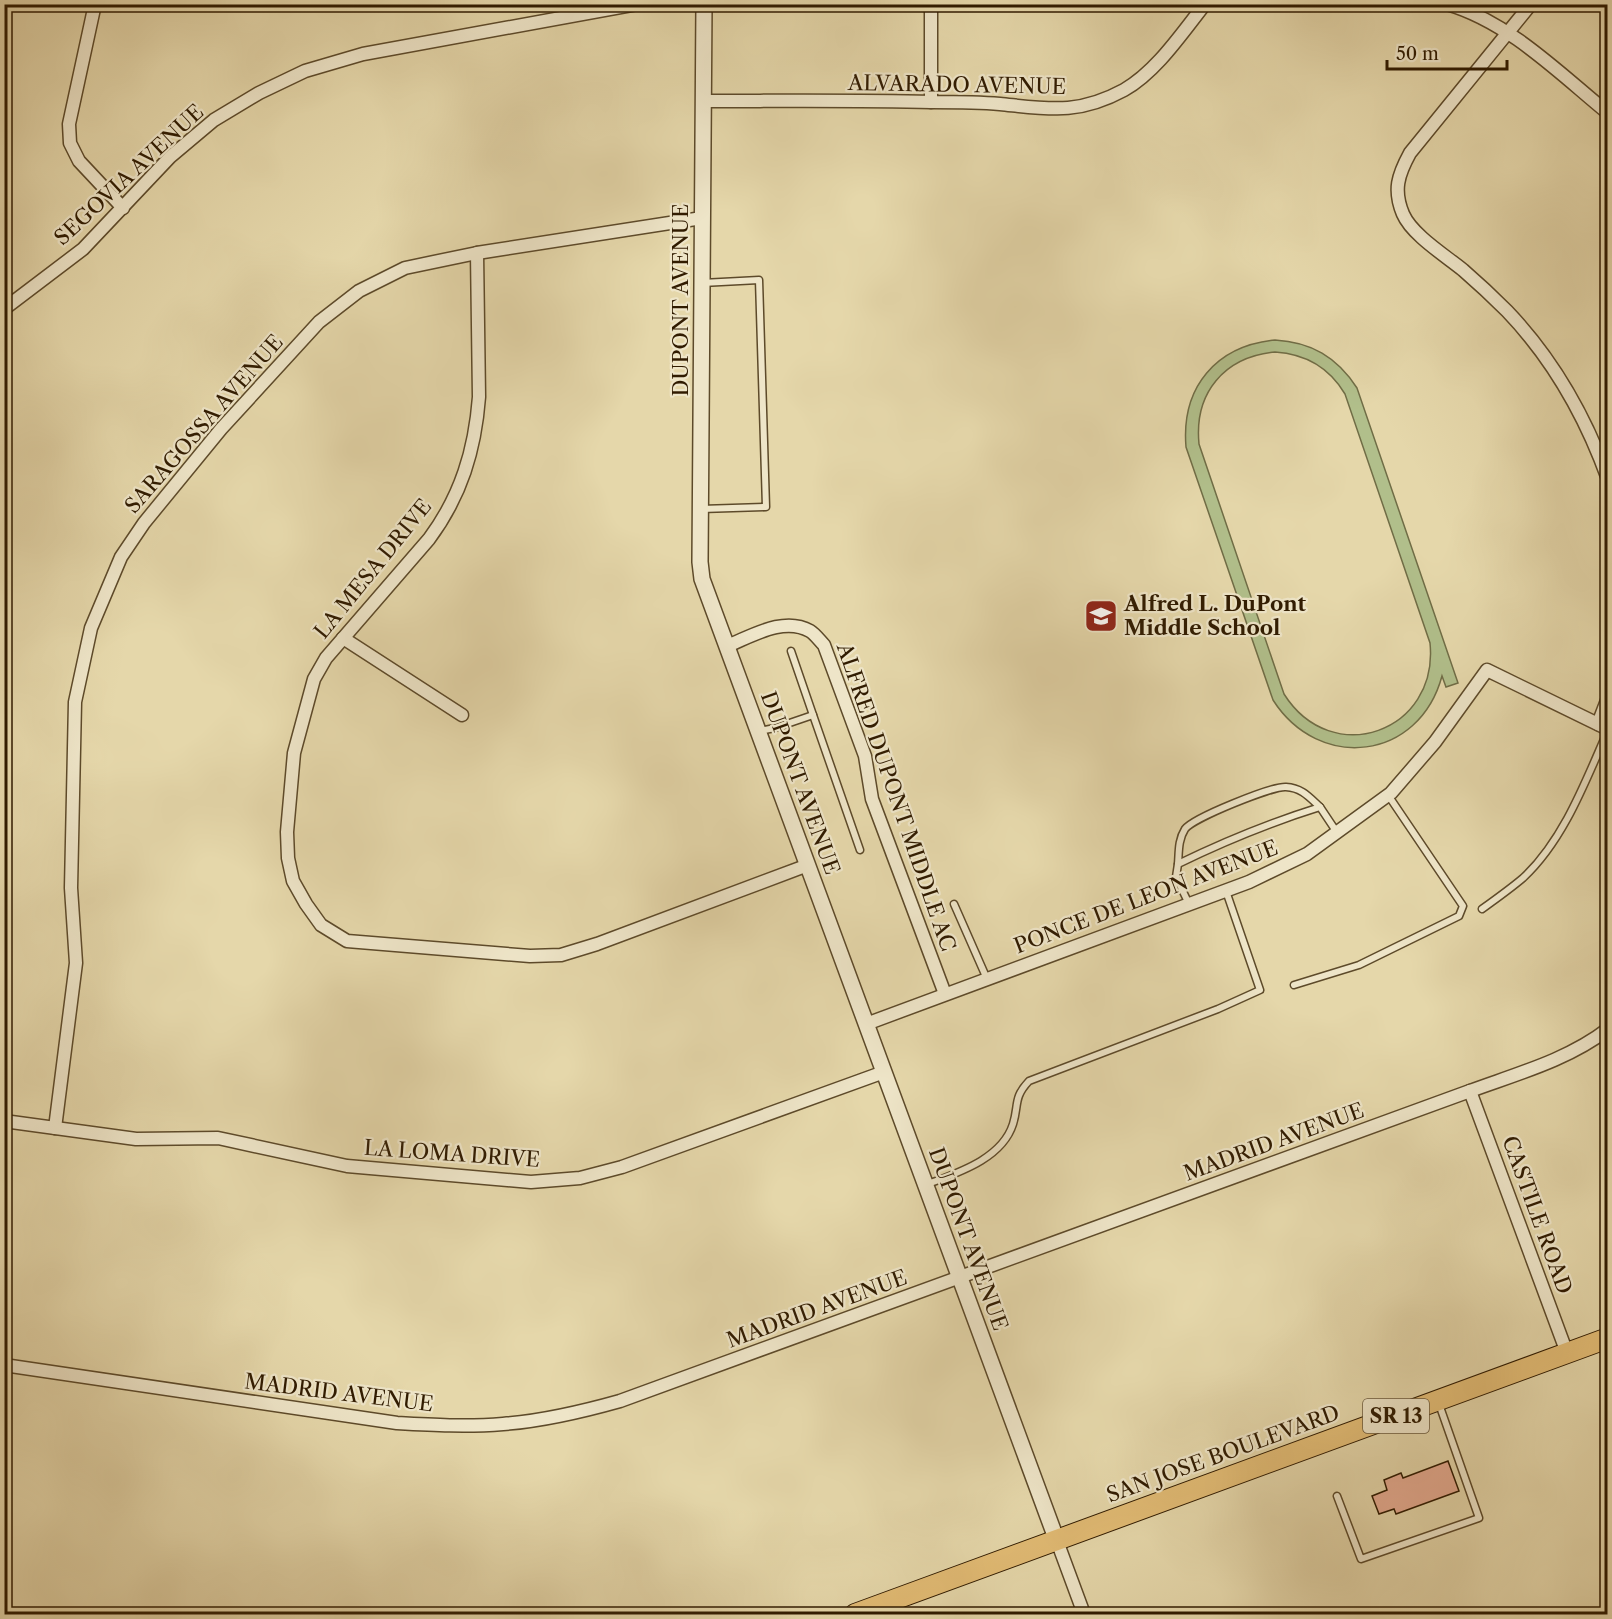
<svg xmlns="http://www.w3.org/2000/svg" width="1612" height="1619" viewBox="0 0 1612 1619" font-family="'Libre Caslon Text',serif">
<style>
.green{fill:#b1bf8b;stroke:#706d46;stroke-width:1.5;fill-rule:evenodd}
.building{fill:#e5ab91;stroke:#301b00;stroke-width:1.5}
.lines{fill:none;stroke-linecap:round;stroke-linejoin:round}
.service-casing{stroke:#5d4a2a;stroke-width:9}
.minor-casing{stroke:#5d4a2a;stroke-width:15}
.tertiary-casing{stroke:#5d4a2a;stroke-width:18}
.primary-casing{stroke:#301b00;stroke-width:22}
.service{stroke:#eee5c8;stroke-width:6}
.minor{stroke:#eee5c8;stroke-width:12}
.tertiary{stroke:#eee5c8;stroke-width:15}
.primary{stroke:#e2bc75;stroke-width:20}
.labels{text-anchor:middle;stroke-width:4.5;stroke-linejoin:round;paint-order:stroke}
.shield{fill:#eee5c8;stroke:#69583c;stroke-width:1.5}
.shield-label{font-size:20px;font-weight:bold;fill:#301b00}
.street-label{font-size:21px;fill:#301b00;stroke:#eee5c8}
.poi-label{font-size:21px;font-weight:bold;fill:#301b00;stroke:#eee5c8;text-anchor:start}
</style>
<rect width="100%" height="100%" fill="#e5d7aa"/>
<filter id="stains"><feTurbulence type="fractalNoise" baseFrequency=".00333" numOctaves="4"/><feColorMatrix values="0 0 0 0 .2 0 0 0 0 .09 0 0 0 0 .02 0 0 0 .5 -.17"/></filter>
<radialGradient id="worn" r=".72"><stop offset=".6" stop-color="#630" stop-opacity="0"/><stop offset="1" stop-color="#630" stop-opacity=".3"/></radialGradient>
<path class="green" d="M1275,340C1311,342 1337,357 1357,388L1458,683L1446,687L1442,676C1419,761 1319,772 1273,700L1186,447C1181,387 1216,346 1275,340ZM1275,352C1306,354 1329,367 1345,394L1430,643C1439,732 1332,770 1284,694L1199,444C1194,393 1224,357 1275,352Z"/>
<path class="building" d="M1448,1461L1459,1491L1396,1514L1394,1509L1379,1514L1372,1496L1387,1490L1384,1480L1401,1473L1403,1478Z"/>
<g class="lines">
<g class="service-casing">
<g id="service">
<path d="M701,509L766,507L759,280L702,283"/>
<path d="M791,651L813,715"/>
<path d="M759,731L775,728L813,715L860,850"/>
<path d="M1178,864C1179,852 1178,840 1185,829C1193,818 1272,786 1286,787C1302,788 1309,797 1320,807"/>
<path d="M954,904L987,979"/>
<path d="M1189,904L1176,877L1178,864C1223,842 1272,822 1320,807L1336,831"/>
<path d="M1482,909C1496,899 1510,889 1523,878C1564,840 1586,780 1608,730"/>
<path d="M1294,985L1359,965L1459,916L1463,906L1388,795"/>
<path d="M928,1184C957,1173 1002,1159 1013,1124C1019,1105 1013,1098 1029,1081L1218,1009L1260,990L1226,891"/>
<path d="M1337,1496L1361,1559L1479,1518L1439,1404"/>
</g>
</g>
<g class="minor-casing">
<g id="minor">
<path d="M95,4L69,124L70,143L79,161L123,208"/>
<path d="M1447,4C1509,22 1559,73 1608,113"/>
<path d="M1531,4L1410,153C1398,175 1393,190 1403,214C1412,235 1446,256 1463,270C1478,283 1493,297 1507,311C1552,358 1586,418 1608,479"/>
<path d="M703,101C779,101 856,100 932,102C954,102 977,102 1000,104C1049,109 1078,115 1124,90C1156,72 1182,33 1205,4"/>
<path d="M931,102V4"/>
<path d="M477,253L479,397C475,450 461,496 429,539L326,658L314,679L294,753L287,832L288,858L293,881L306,904L321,925L347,941L530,956L561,955L597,944L808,865"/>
<path d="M4,309L83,249L170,157L214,120L259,93L305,71L363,54L637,4"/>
<path d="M343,638L462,715"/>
<path d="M727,646C752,636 784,616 810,631C815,634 820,641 824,645L865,756L872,799L945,994"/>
<path d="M1598,724L1608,698"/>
<path d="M866,1024L1249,882L1307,854L1391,793L1435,742L1487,670L1608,729"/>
<path d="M1470,1091L1567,1353"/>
<path d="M4,1121L136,1139L218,1138L347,1166L531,1182L580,1178L622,1167L884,1072"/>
<path d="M55,1128L76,963L71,888L75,702L91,628L121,557L144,523L221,429L319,322L359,291L405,268L477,253L702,218"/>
<path d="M4,1365L397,1423C432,1425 467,1427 503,1424C543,1421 581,1412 620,1401L1470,1091C1516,1074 1568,1060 1608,1029"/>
<path d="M1057,1541L1084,1614"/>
</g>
</g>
<g class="tertiary-casing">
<path id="tertiary" d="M704,4L700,562L702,579L1057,1541"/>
</g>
<g class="primary-casing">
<path id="primary" d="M855,1614L1608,1338"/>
</g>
<use href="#service" class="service"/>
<use href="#minor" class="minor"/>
<use href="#tertiary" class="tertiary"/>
<use href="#primary" class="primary"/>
</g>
<defs>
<g id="school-square" transform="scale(1.725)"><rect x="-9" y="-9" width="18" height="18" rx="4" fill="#8f2418" stroke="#eee5c8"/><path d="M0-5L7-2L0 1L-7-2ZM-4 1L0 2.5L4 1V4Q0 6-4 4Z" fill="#fff"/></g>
</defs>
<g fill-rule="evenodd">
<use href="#school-square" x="1101" y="616"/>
</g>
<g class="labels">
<rect class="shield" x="1363" y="1399" width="66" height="34" rx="4.5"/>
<g class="shield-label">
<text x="1396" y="1423">SR 13</text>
</g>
<g class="street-label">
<text transform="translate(957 85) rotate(1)" y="7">ALVARADO AVENUE</text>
<text transform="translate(129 175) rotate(-43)" y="7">SEGOVIA AVENUE</text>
<text transform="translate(681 300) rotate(-90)" y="7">DUPONT AVENUE</text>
<text transform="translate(204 424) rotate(-49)" y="7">SARAGOSSA AVENUE</text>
<text transform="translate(373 569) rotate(-51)" y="7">LA MESA DRIVE</text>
<text transform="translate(800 783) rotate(70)" y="7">DUPONT AVENUE</text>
<text transform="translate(896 797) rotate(71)" y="7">ALFRED DUPONT MIDDLE AC</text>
<text transform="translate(1146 897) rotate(-21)" y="7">PONCE DE LEON AVENUE</text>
<text transform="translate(1274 1142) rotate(-20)" y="7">MADRID AVENUE</text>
<text transform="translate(452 1154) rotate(4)" y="7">LA LOMA DRIVE</text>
<text transform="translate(1537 1215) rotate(70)" y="7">CASTILE ROAD</text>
<text transform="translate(968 1239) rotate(70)" y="7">DUPONT AVENUE</text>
<text transform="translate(817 1309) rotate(-20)" y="7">MADRID AVENUE</text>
<text transform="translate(339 1393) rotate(7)" y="7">MADRID AVENUE</text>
<text transform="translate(1223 1454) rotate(-20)" y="7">SAN JOSE BOULEVARD</text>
</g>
<g class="poi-label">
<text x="1124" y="611">Alfred L. DuPont<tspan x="1124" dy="24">Middle School</tspan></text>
</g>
</g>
<rect width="1612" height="1619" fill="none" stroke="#e5d7aa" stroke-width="24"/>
<rect x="6" y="6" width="1600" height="1607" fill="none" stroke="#301b00" stroke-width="3"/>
<rect x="12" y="12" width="1588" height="1595" fill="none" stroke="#301b00" stroke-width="1.5"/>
<path d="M1387 60v9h120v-9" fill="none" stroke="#301b00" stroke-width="3"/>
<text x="1396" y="60" font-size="18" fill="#301b00" stroke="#eee5c8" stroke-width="4.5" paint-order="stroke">50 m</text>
<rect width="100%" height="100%" filter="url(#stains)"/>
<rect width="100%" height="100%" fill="url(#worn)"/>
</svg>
